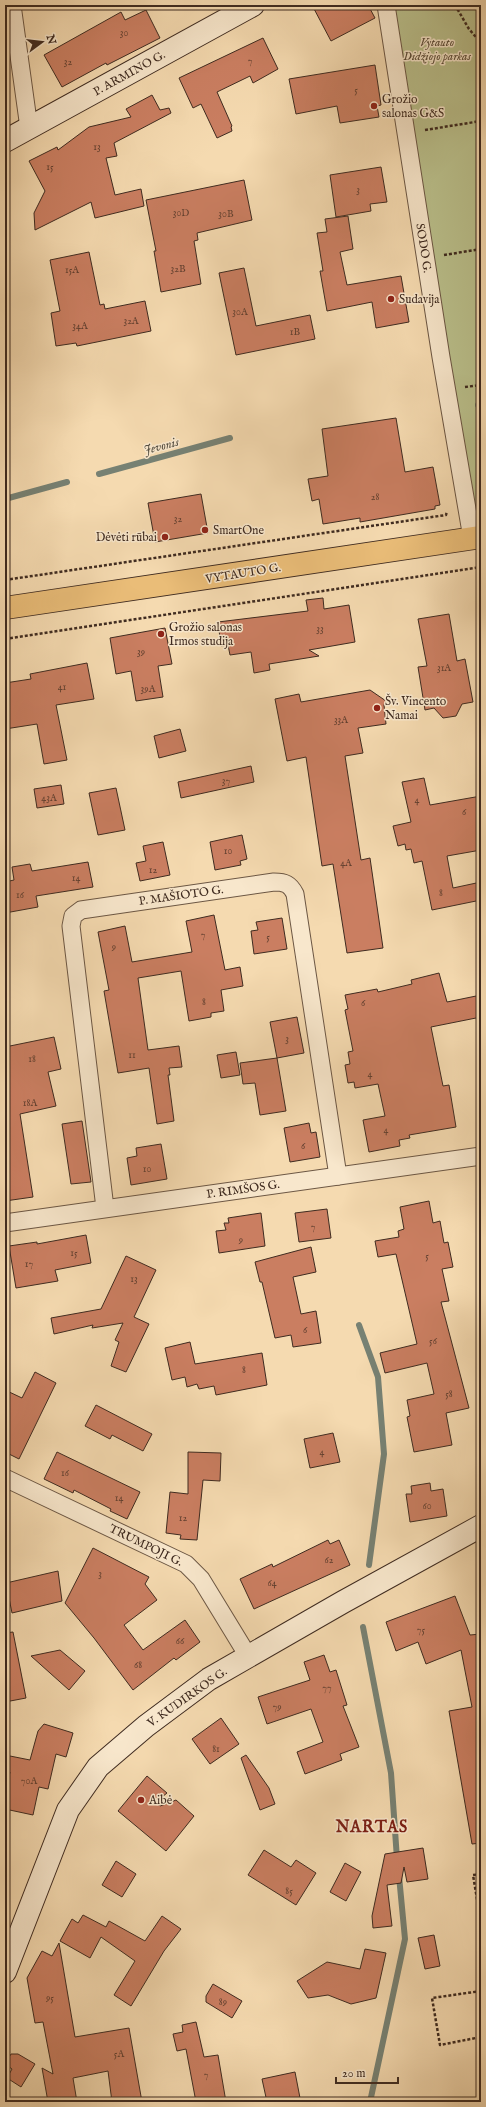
<svg xmlns="http://www.w3.org/2000/svg" width="486" height="2107" viewBox="0 0 486 2107" font-family="'IM FELL English',serif">
<style>
.green{fill:#bac08c;stroke:#7c7656}
.lines{fill:none;stroke-linecap:round;stroke-linejoin:round}
.stream{stroke:#778173;stroke-width:6}
.building{fill:#ca7e61;stroke:#3f2b20}
.minor-casing{stroke:#6c5744;stroke-width:19}
.secondary-casing{stroke:#3f2b20;stroke-width:24}
.primary-casing{stroke:#3f2b20;stroke-width:24}
.path{stroke:#3f2b20;stroke-width:2.5;stroke-dasharray:3 2;stroke-linecap:butt}
.minor{stroke:#f8e7cc;stroke-width:17}
.secondary{stroke:#f8e7cc;stroke-width:22}
.primary{stroke:#eabd78;stroke-width:22}
.poi-dot{fill:#8f2418;stroke:#f8e7cc;stroke-width:1.5}
.labels{text-anchor:middle;stroke-width:3;stroke-linejoin:round;paint-order:stroke}
.number-label{font-size:10px;fill:#624030}
.park-label{font-size:12px;font-style:italic;fill:#584936;stroke:#f8e7cc}
.street-label{font-size:12px;fill:#3f2b20;stroke:#f8e7cc}
.poi-label{font-size:12px;fill:#3f2b20;stroke:#f8e7cc;text-anchor:start}
.water-label{font-size:13px;font-style:italic;fill:#564f42;stroke:#f8e7cc}
.district-label{font-size:16px;font-weight:bold;letter-spacing:1px;fill:#7a1f14;stroke:#f8e7cc}
</style>
<rect width="100%" height="100%" fill="#f5dab0"/>
<filter id="stains"><feTurbulence type="fractalNoise" baseFrequency=".005" numOctaves="4"/><feColorMatrix values="0 0 0 0 .2 0 0 0 0 .09 0 0 0 0 .02 0 0 0 .5 -.17"/></filter>
<radialGradient id="worn" r=".72"><stop offset=".6" stop-color="#630" stop-opacity="0"/><stop offset="1" stop-color="#630" stop-opacity=".3"/></radialGradient>
<path class="green" d="M386,5H481V537L472,538Z"/>
<g class="lines">
<g class="stream">
<path d="M478,405H481"/>
<path d="M99,474L230,438"/>
<path d="M5,499L67,482"/>
<path d="M359,1325L378,1377L384,1454L369,1565"/>
<path d="M363,1627L391,1773L397,1859"/>
<path d="M370,2102L405,1939L399,1876"/>
</g>
</g>
<g class="building">
<path d="M312,5H368L375,18L331,41Z"/>
<path d="M146,10L160,38L107,65L106,63L62,87L44,55L121,12L125,20Z"/>
<path d="M263,38L278,69L253,83L250,76L217,92L232,126L231,127L232,131L217,138L201,104L193,108L179,78Z"/>
<path d="M375,65L381,105L377,106L379,117L340,123L337,106L296,114L289,79Z"/>
<path d="M152,95L160,110L169,108L171,113L114,143L117,156L106,158L115,195L141,189L144,206L95,218L91,202L35,230L34,213L45,191L29,161L57,147L58,150L89,127L131,117L126,109Z"/>
<path d="M381,167L387,202L370,204L371,211L336,217L330,175Z"/>
<path d="M244,180L252,220L197,233L198,240L194,241L201,284L161,292L154,251H156L146,200Z"/>
<path d="M348,216L353,249L340,252L347,285L401,276L409,322L376,328L372,302L327,311L320,271H323L317,233L327,232L325,219Z"/>
<path d="M89,252L100,305L104,304L105,309L145,301L151,331L77,346L76,343L56,346L51,313L60,311L50,260Z"/>
<path d="M244,268L256,326L310,315L315,339L236,355L219,273Z"/>
<path d="M396,418L405,472L433,467L440,505L435,506V509L360,522V518L323,524L319,499L312,501L308,479L328,476L322,429Z"/>
<path d="M201,494L208,533L155,542L148,503Z"/>
<path d="M323,598L324,609L349,605L355,642L309,650L319,656L269,664L270,670L254,673L251,652L230,655L228,645L221,646L218,622L308,611L306,600Z"/>
<path d="M449,614L457,661L465,659L473,702L462,704L456,716L443,718L434,708L425,710L418,667L427,666L418,619Z"/>
<path d="M165,628L172,664L158,666L163,697L136,701L131,671L116,674L110,638Z"/>
<path d="M87,663L94,699L56,705L67,760L44,764L37,724L5,729V683L31,679L30,674Z"/>
<path d="M370,690L386,701L384,705L386,724L358,728L363,753L345,756L361,860L370,858L383,948L347,953L333,864L322,866L306,757L287,761L275,699L299,694L301,702Z"/>
<path d="M180,729L186,751L159,758L154,736Z"/>
<path d="M251,766L254,782L181,798L178,782Z"/>
<path d="M424,778L430,805L481,796V850L447,856L453,888L481,882V900L432,910L422,861L414,863L411,849L406,850L405,844L398,846L393,826L411,822L402,782Z"/>
<path d="M61,785L64,804L37,808L34,789Z"/>
<path d="M116,788L125,830L98,835L89,793Z"/>
<path d="M242,835L247,859L240,861L241,865L215,870L210,842Z"/>
<path d="M163,842L170,875L140,881L136,863L146,861L143,846Z"/>
<path d="M88,862L93,887L36,896L38,907L5,913V882L14,880L12,867L30,864L32,871Z"/>
<path d="M214,915L225,970L240,967L243,986L221,990L224,1011L211,1013V1017L189,1021L181,971L138,978L148,1050L179,1046L182,1067L169,1068L170,1075H168L174,1121L157,1124L149,1068L118,1073L104,991L109,990L98,932L125,926L132,962L192,952L186,921Z"/>
<path d="M282,918L287,949L254,954L251,931L258,930L256,922Z"/>
<path d="M439,973L447,1002L481,995V1017L431,1027L443,1086L449,1085L456,1127L409,1135L410,1138L399,1140L400,1146L369,1152L363,1120L385,1116L378,1084L355,1088L354,1082L348,1083L345,1065L350,1064L348,1052L353,1051L345,1010L348,1009L345,995L377,989L378,992L412,984L411,980Z"/>
<path d="M297,1017L304,1053L277,1058L286,1111L260,1115L255,1083L243,1084L240,1063L277,1058L270,1022Z"/>
<path d="M54,1037L61,1069L48,1072L56,1106L20,1114L33,1197L5,1201V1047Z"/>
<path d="M236,1052L240,1075L221,1078L217,1055Z"/>
<path d="M82,1121L91,1182L71,1184L62,1124Z"/>
<path d="M309,1123L311,1133L316,1132L320,1157L290,1162L284,1128Z"/>
<path d="M161,1144L167,1179L131,1185L127,1158L137,1156L136,1148Z"/>
<path d="M429,1201L433,1223L440,1221L444,1243L448,1242L453,1267L442,1269L449,1301L441,1302L469,1408L446,1413L452,1445L414,1452L407,1417L410,1416L407,1400L434,1394L427,1363L385,1373L380,1353L417,1344L396,1254L378,1257L375,1241L399,1237L398,1231L404,1229L400,1207Z"/>
<path d="M327,1209L331,1238L299,1242L295,1213Z"/>
<path d="M261,1213L265,1246L219,1253L216,1231L226,1230L224,1223H229L228,1218Z"/>
<path d="M86,1235L91,1263L55,1270L58,1281L16,1288L9,1246L37,1242V1244Z"/>
<path d="M311,1247L316,1272L293,1277L301,1314L316,1311L321,1343L293,1347L291,1335L275,1338L262,1282H260L255,1262Z"/>
<path d="M126,1256L156,1270L134,1317L149,1324L126,1372L111,1366L119,1342L115,1340L123,1323L92,1328L93,1325L54,1334L51,1318L101,1309Z"/>
<path d="M190,1342L195,1364L262,1353L267,1385L216,1395L214,1386L199,1389L197,1384L187,1387L185,1377L172,1380L165,1348Z"/>
<path d="M35,1372L56,1383L19,1459L5,1452V1390L22,1398Z"/>
<path d="M96,1405L152,1434L143,1451L112,1435L110,1439L85,1426Z"/>
<path d="M333,1433L340,1462L310,1468L304,1439Z"/>
<path d="M57,1452L140,1492L127,1519L110,1511L111,1509L74,1490L73,1493L44,1479Z"/>
<path d="M188,1452L221,1453L220,1481L203,1480L197,1540L180,1539L181,1535L166,1533L170,1492L188,1494Z"/>
<path d="M430,1483L431,1491L443,1489L447,1516L410,1522L406,1494H412L411,1486Z"/>
<path d="M328,1540L330,1544L339,1540L350,1565L254,1609L240,1579L272,1564L273,1567Z"/>
<path d="M93,1548L149,1577L145,1584L157,1600L124,1625L143,1650L185,1620L200,1642L176,1660L174,1658L133,1690L94,1638L65,1603Z"/>
<path d="M58,1571L62,1601L12,1613L6,1583Z"/>
<path d="M455,1596L470,1635L481,1634V1843L472,1844L449,1711L472,1707L461,1650L426,1664L418,1642L396,1651L386,1622Z"/>
<path d="M13,1632L26,1698L5,1702V1633Z"/>
<path d="M60,1650L85,1671L69,1690L31,1656Z"/>
<path d="M324,1655L330,1672L336,1670L347,1705L343,1706L359,1747L340,1754L342,1760L305,1774L297,1752L323,1742L311,1709L267,1724L258,1697L310,1680L304,1662Z"/>
<path d="M221,1718L239,1744L210,1764L192,1739Z"/>
<path d="M44,1724L73,1733L66,1757L56,1754L48,1789L39,1787L33,1815L5,1809V1795L10,1772L5,1771V1755L30,1760L38,1731Z"/>
<path d="M246,1755L269,1788L275,1804L260,1810L241,1758Z"/>
<path d="M147,1776L167,1793L157,1801L160,1806L176,1800L194,1816L166,1851L118,1811Z"/>
<path d="M423,1848L428,1879L407,1882L404,1867L401,1883L387,1885L392,1926L373,1928L372,1916L385,1854Z"/>
<path d="M264,1850L291,1867L296,1860L316,1873L296,1905L248,1875Z"/>
<path d="M116,1861L136,1874L122,1897L102,1885Z"/>
<path d="M345,1863L361,1872L346,1901L330,1892Z"/>
<path d="M83,1915L106,1927L109,1921L145,1941L162,1916L181,1929L164,1951L131,2006L114,1995L135,1961L101,1937L90,1958L60,1941L72,1919L78,1923Z"/>
<path d="M434,1935L440,1966L425,1969L418,1938Z"/>
<path d="M59,1943L75,2037L129,2028L142,2102H112L108,2071L73,2078L77,2102H48L42,2068L53,2074L43,2022L35,2023L27,1978L42,1951L52,1956Z"/>
<path d="M365,1949L386,1953L376,1998L351,2004L328,1995L308,1998L297,1981L327,1962L360,1969Z"/>
<path d="M213,1984L242,2001L232,2018L206,2002V1996Z"/>
<path d="M196,2022L204,2057L218,2055L226,2102H196L186,2049L177,2051L173,2034L183,2032L182,2025Z"/>
<path d="M11,2054H18L35,2064L21,2087L7,2078L12,2069L5,2064Z"/>
<path d="M295,2072L300,2098L280,2102H267L262,2079Z"/>
</g>
<g class="lines">
<g class="minor-casing">
<g id="minor">
<path d="M12,5L29,128"/>
<path d="M386,5L441,357L472,538"/>
<path d="M105,1208L71,926L73,916L81,910L274,882C285,882 290,884 295,894L338,1176"/>
<path d="M5,1223L481,1156"/>
<path d="M5,1478L186,1564L201,1579L248,1656"/>
</g>
</g>
<g class="secondary-casing">
<g id="secondary">
<path d="M5,141L253,5"/>
<path d="M5,1972L68,1810L98,1767L146,1726L209,1679L343,1602L481,1526"/>
</g>
</g>
<g class="primary-casing">
<path id="primary" d="M5,608L481,537"/>
</g>
<g class="path">
<path d="M455,5L469,29L481,43"/>
<path d="M425,130L481,121"/>
<path d="M444,255L481,249"/>
<path d="M465,387L481,385"/>
<path d="M5,580L446,515L447,511"/>
<path d="M5,639L481,567"/>
<path d="M481,1874L473,1875L481,1923"/>
<path d="M481,1991L432,1998L440,2045L481,2037"/>
</g>
<use href="#minor" class="minor"/>
<use href="#secondary" class="secondary"/>
<use href="#primary" class="primary"/>
</g>
<g class="poi-dot">
<circle cx="374" cy="106" r="4"/>
<circle cx="391" cy="299" r="4"/>
<circle cx="205" cy="530" r="4"/>
<circle cx="165" cy="537" r="4"/>
<circle cx="161" cy="634" r="4"/>
<circle cx="377" cy="708" r="4"/>
<circle cx="141" cy="1800" r="4"/>
</g>
<g class="labels">
<g class="number-label">
<text x="124" y="36">30</text>
<text x="250" y="64">7</text>
<text x="68" y="65">32</text>
<text x="356" y="93">5</text>
<text x="97" y="150">13</text>
<text x="50" y="170">15</text>
<text x="358" y="193">3</text>
<text x="181" y="216">30D</text>
<text x="226" y="217">30B</text>
<text x="178" y="272">32B</text>
<text x="72" y="273">15A</text>
<text x="240" y="315">30A</text>
<text x="131" y="324">32A</text>
<text x="80" y="329">34A</text>
<text x="295" y="335">1B</text>
<text x="375" y="500">28</text>
<text x="178" y="522">32</text>
<text x="320" y="632">33</text>
<text x="141" y="655">39</text>
<text x="444" y="671">31A</text>
<text x="62" y="690">41</text>
<text x="148" y="692">39A</text>
<text x="341" y="723">33A</text>
<text x="226" y="784">37</text>
<text x="49" y="801">43A</text>
<text x="417" y="803">4</text>
<text x="464" y="815">6</text>
<text x="228" y="854">10</text>
<text x="346" y="866">4A</text>
<text x="153" y="873">12</text>
<text x="76" y="881">14</text>
<text x="441" y="896">8</text>
<text x="20" y="898">16</text>
<text x="203" y="938">7</text>
<text x="268" y="940">5</text>
<text x="114" y="950">9</text>
<text x="204" y="1005">8</text>
<text x="363" y="1006">6</text>
<text x="287" y="1042">3</text>
<text x="132" y="1058">11</text>
<text x="32" y="1062">18</text>
<text x="370" y="1077">4</text>
<text x="30" y="1106">18A</text>
<text x="386" y="1133">4</text>
<text x="303" y="1149">6</text>
<text x="147" y="1172">10</text>
<text x="313" y="1230">7</text>
<text x="241" y="1243">9</text>
<text x="74" y="1256">15</text>
<text x="427" y="1259">5</text>
<text x="29" y="1267">17</text>
<text x="134" y="1282">13</text>
<text x="305" y="1333">6</text>
<text x="433" y="1344">56</text>
<text x="244" y="1373">8</text>
<text x="449" y="1397">58</text>
<text x="322" y="1455">4</text>
<text x="65" y="1476">16</text>
<text x="119" y="1501">14</text>
<text x="427" y="1509">60</text>
<text x="183" y="1521">12</text>
<text x="329" y="1563">62</text>
<text x="100" y="1577">3</text>
<text x="272" y="1586">64</text>
<text x="421" y="1633">75</text>
<text x="180" y="1644">66</text>
<text x="138" y="1668">68</text>
<text x="327" y="1691">77</text>
<text x="277" y="1710">79</text>
<text x="216" y="1752">81</text>
<text x="29" y="1784">70A</text>
<text x="289" y="1894">85</text>
<text x="50" y="2001">95</text>
<text x="223" y="2005">89</text>
<text x="119" y="2057">5A</text>
<text x="206" y="2078">7</text>
</g>
<g class="park-label">
<text x="437" y="46">Vytauto<tspan x="437" dy="14">Didžiojo parkas</tspan></text>
</g>
<g class="street-label">
<text transform="translate(129 73) rotate(-29)" y="4">P. ARMINO G.</text>
<text transform="translate(424 248) rotate(81)" y="4">SODO G.</text>
<text transform="translate(243 573) rotate(-9)" y="4">VYTAUTO G.</text>
<text transform="translate(181 895) rotate(-8)" y="4">P. MAŠIOTO G.</text>
<text transform="translate(243 1189) rotate(-8)" y="4">P. RIMŠOS G.</text>
<text transform="translate(146 1545) rotate(26)" y="4">TRUMPOJI G.</text>
<text transform="translate(187 1697) rotate(-35)" y="4">V. KUDIRKOS G.</text>
</g>
<g class="poi-label">
<text x="382" y="103">Grožio<tspan x="382" dy="14">salonas G&amp;S</tspan></text>
<text x="399" y="303">Sudavija</text>
<text x="213" y="534">SmartOne</text>
<text x="157" y="541" text-anchor="end">Dėvėti rūbai</text>
<text x="169" y="631">Grožio salonas<tspan x="169" dy="14">Irmos studija</tspan></text>
<text x="385" y="705">Šv. Vincento<tspan x="385" dy="14">Namai</tspan></text>
<text x="149" y="1804">Aibė</text>
</g>
<g class="water-label">
<text transform="translate(161 445) rotate(-15)" y="5">Jevonis</text>
</g>
<g class="district-label">
<text x="372" y="1832">NARTAS</text>
</g>
</g>
<rect width="486" height="2107" fill="none" stroke="#f5dab0" stroke-width="20"/>
<rect x="6" y="6" width="474" height="2095" fill="none" stroke="#3f2b20" stroke-width="2"/>
<rect x="10" y="10" width="466" height="2087" fill="none" stroke="#3f2b20"/>
<g transform="translate(42 42) rotate(75)" stroke="#f8e7cc" stroke-width="3" paint-order="stroke">
<path d="M0-3L7 15L0 10L-7 15Z" fill="#3f2b20"/>
<text y="-6" font-size="11" font-weight="bold" text-anchor="middle" fill="#3f2b20">N</text>
</g>
<path d="M336 2077v6h62v-6" fill="none" stroke="#3f2b20" stroke-width="2"/>
<text x="342" y="2077" font-size="12" fill="#3f2b20" stroke="#f8e7cc" stroke-width="3" paint-order="stroke">20 m</text>
<rect width="100%" height="100%" filter="url(#stains)"/>
<rect width="100%" height="100%" fill="url(#worn)"/>
</svg>
